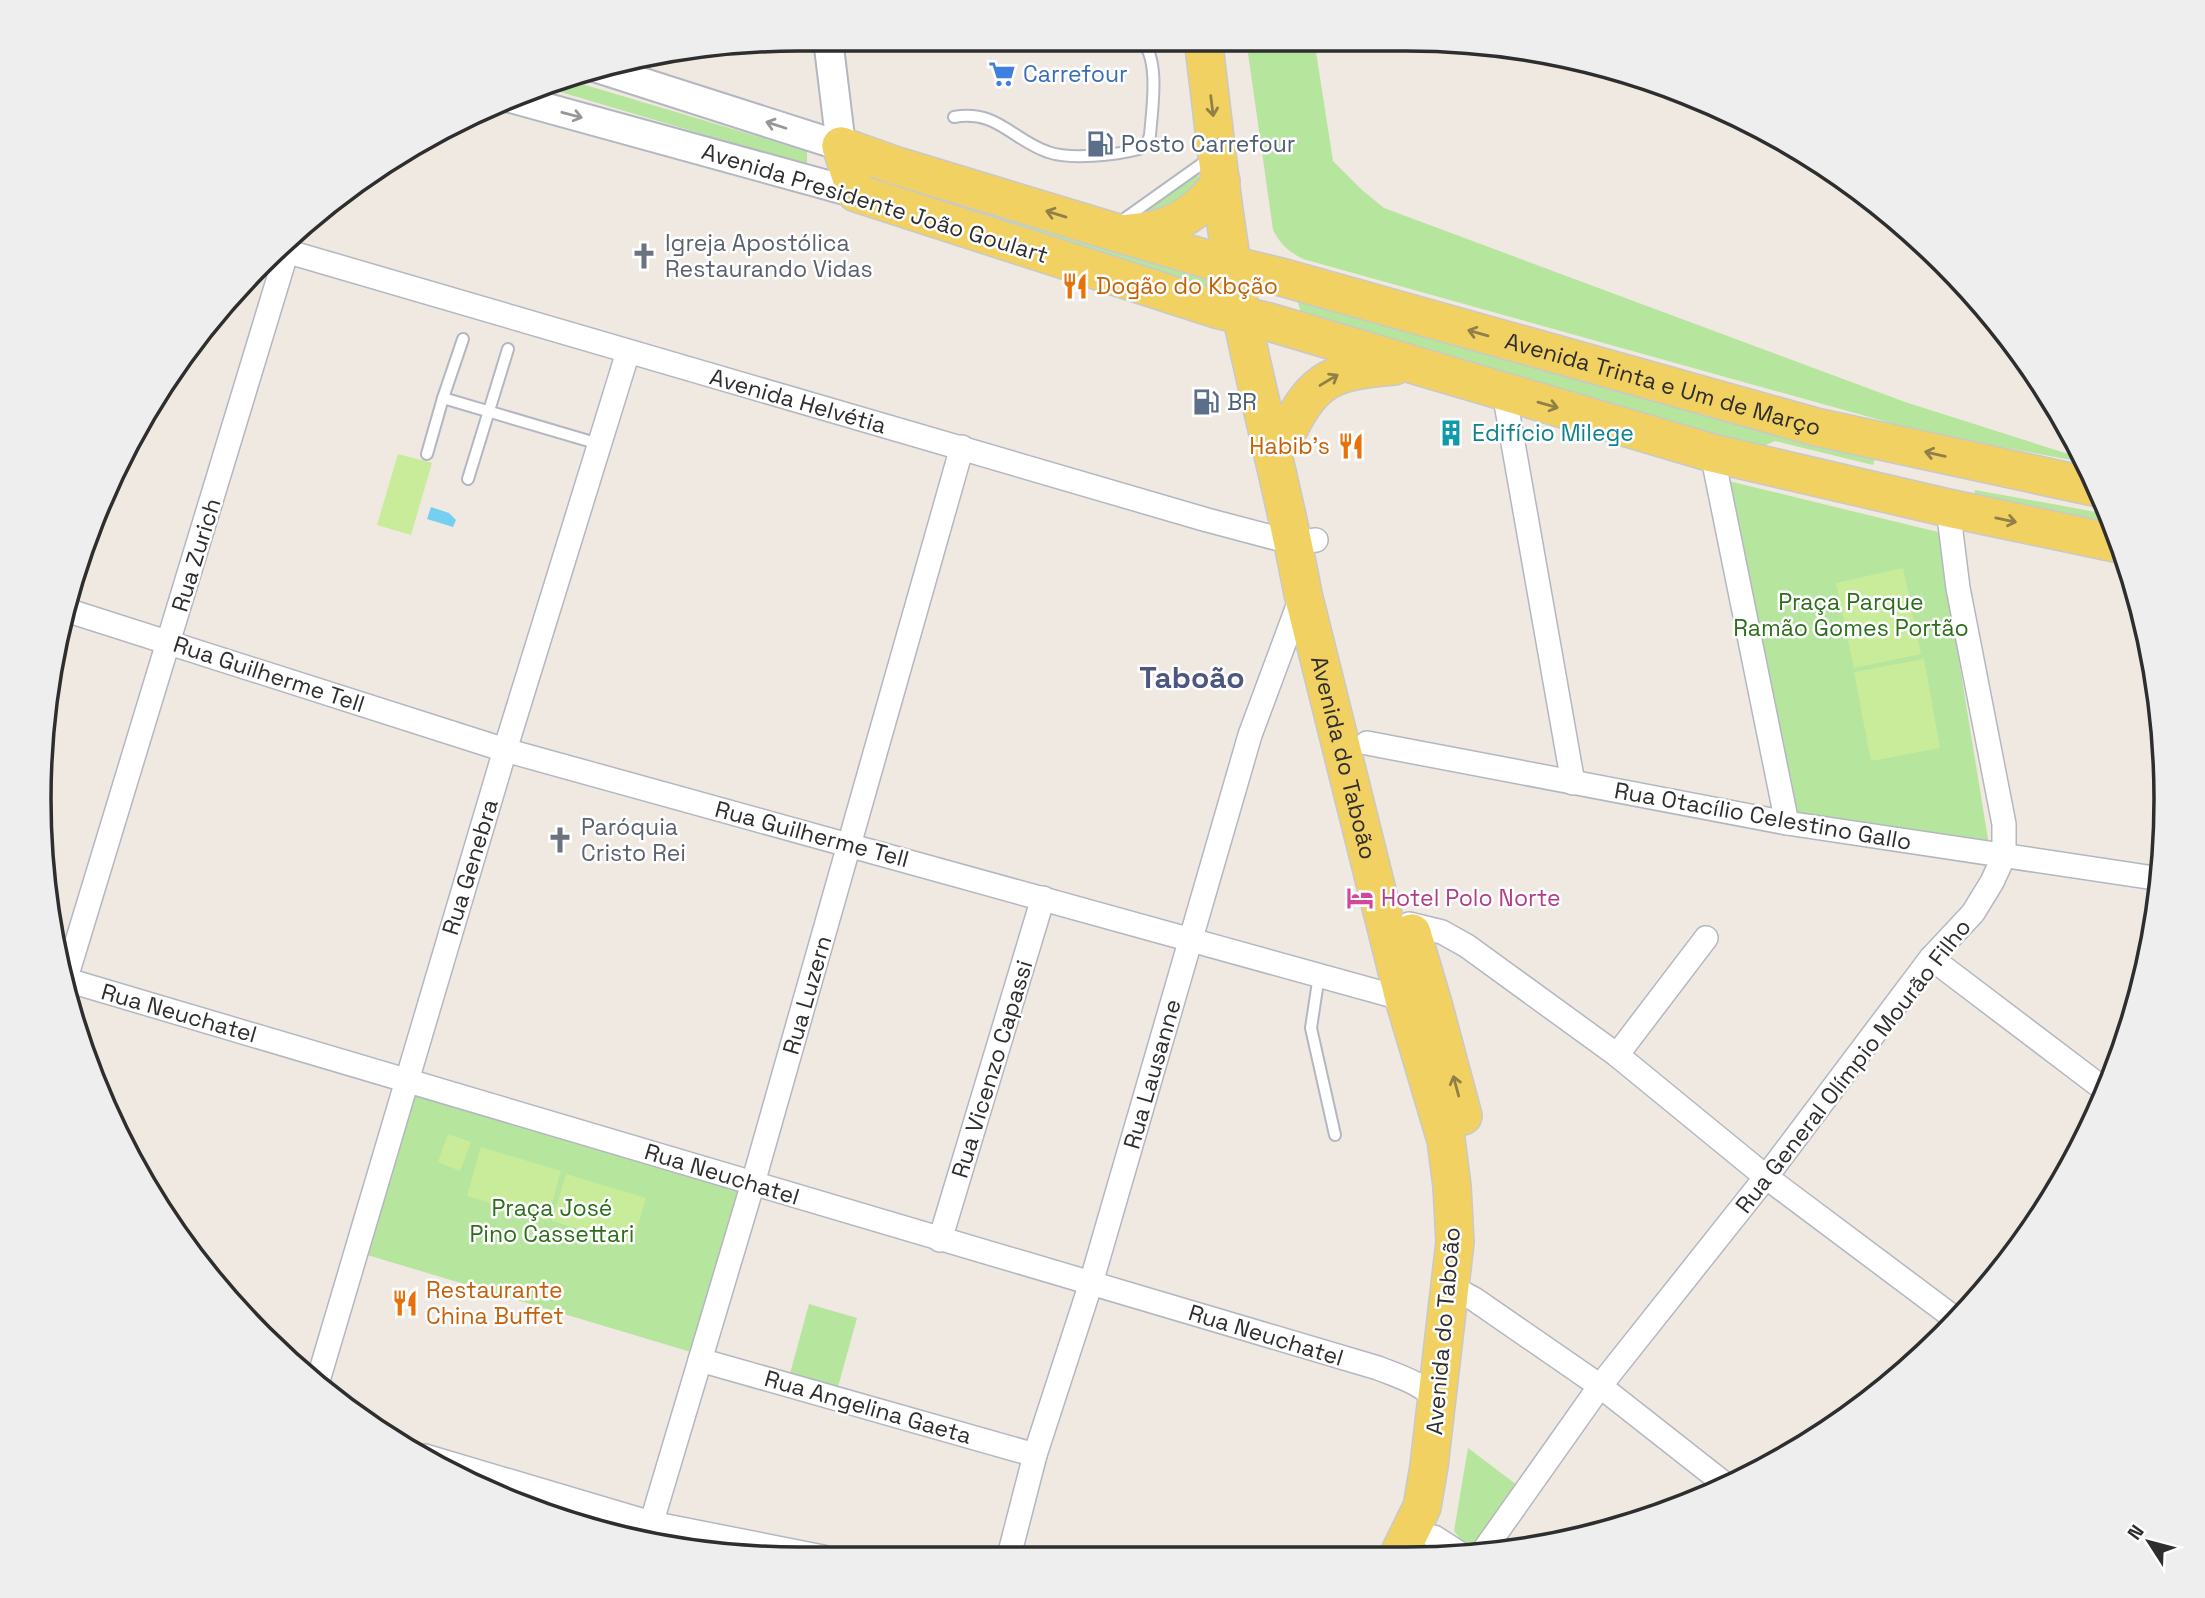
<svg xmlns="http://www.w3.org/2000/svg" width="2205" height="1598" viewBox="0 0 2205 1598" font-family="'Space Grotesk',sans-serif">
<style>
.green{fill:#b6e59e}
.pitch{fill:#c9ec9a}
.water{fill:#75cff0}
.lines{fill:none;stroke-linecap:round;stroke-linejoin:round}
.service-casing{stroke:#b4b7c1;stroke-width:14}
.minor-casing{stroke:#b4b7c1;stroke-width:26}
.tertiary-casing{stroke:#b4b7c1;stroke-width:32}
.primary-casing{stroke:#c9c9c9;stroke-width:40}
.service{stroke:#fff;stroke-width:10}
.minor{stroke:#fff;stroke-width:23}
.tertiary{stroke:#fff;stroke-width:28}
.primary{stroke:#f2d163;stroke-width:37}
.oneway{stroke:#908048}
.oneway2{stroke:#969696}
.labels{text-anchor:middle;stroke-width:5;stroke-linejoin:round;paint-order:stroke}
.shop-label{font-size:23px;fill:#366cbe;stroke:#fff;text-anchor:start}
.service-label{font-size:23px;fill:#4e5e75;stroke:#fff;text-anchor:start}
.street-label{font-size:23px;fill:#2e2e2e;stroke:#fff}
.worship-label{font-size:23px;fill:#5b616d;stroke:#fff;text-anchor:start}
.food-label{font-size:23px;fill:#c56008;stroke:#fff;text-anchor:start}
.culture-label{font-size:23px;fill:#0d838f;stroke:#fff;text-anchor:start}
.park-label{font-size:23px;fill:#2c6e1b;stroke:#fff}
.hotel-label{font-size:23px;fill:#b23c85;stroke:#fff;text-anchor:start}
.district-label{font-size:30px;font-weight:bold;fill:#4d5680;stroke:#fff}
.rim{fill:none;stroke:#2e2e2e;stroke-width:3.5}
</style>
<rect width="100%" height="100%" fill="#efe9e1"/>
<g class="green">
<path d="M1246,39H1314L1333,161L1362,190L1384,208L1905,402L2087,460L2088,463L1930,434L1303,259C1289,252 1280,244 1273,230Z"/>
<path d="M562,78L807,151V165L540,86Z"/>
<path d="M1198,171L1200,190L1186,210L1138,214Z"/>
<path d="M884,177L1212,273V294L878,196Z"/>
<path d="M1296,296L1877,451L1873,465L1775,441L1757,449L1301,313Z"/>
<path d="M1724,480L1938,532L1989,845L1792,811Z"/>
<path d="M1975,490L2107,514L2115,534L1972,508Z"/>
<path d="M414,1090L741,1188L691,1352L364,1254Z"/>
<path d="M809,1304L857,1318L836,1394L788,1381Z"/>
<path d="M1468,1448L1517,1485L1469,1550L1454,1531Z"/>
</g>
<g class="pitch">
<path d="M398,454L432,463L411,535L377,525Z"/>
<path d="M1903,568L1921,654L1854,668L1836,583Z"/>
<path d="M1924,659L1940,748L1871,761L1854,672Z"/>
<path d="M448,1134L471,1142L460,1171L438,1162Z"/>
<path d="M481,1147L561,1171L547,1220L467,1196Z"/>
<path d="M566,1174L646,1198L632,1245L552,1221Z"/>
</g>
<path class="water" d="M431,507L449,513L456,520L453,527L427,519Z"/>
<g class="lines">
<g class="service-casing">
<g id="service">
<path d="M954,117C997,109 1012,140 1048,152C1070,160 1116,155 1139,149L1148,141L1150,135C1152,110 1161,54 1139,39"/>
<path d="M1120,222L1210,158"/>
<path d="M443,398L599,444"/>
<path d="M427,454L443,398L463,339"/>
<path d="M468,479L508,349"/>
<path d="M1319,975L1311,1028L1335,1135"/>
</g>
</g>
<g class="minor-casing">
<g id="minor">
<path d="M282,250L1207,520L1294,543L1316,540"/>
<path d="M1504,392L1573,783"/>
<path d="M1712,453L1787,823"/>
<path d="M63,609L505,750L1404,999"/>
<path d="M1367,743L1787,823L2161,879"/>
<path d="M1409,924L1442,932L1467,946L1617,1055L1766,1177L1957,1320"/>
<path d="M1931,958L2105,1090"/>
<path d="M66,978L287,251"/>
<path d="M67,980L1378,1368C1398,1376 1425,1384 1438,1402"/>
<path d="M1617,1055L1706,938"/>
<path d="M940,1240L1043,898"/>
<path d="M1450,1286L1474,1299L1600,1386L1726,1485"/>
<path d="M700,1360L1035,1455"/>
<path d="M317,1384L505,750L628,352"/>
<path d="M425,1456L651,1523L823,1557"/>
<path d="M1434,1537L1459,1553"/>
<path d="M646,1541L753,1183L962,447"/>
<path d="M1482,1553L1600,1386L1766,1177L1931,958L1973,913L1992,882L2004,856V824L1958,588L1948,508"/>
<path d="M1009,1556L1035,1455L1091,1283L1250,735L1302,595"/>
</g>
</g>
<g class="tertiary-casing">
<g id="tertiary">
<path d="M594,67L841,146L828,39"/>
<path d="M507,97L856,193"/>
</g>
</g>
<g class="primary-casing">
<g id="primary">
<path id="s1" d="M1203,39C1215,131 1223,226 1242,318C1261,410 1286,501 1303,594L1404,999L1446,1140L1452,1186L1455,1242L1429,1466L1422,1507L1399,1554"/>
<path d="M841,146L856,193L1216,309L1269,322L1712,453L1948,508L2119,544"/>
<path id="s2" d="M841,146L897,166L1121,234L1210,260L1281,277L1816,427L2098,488"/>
<path d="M1129,233C1168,232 1200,213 1221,181"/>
<path d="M1288,431C1315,376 1335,371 1394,366"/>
<path d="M1412,933L1433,1004L1463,1116"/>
</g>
</g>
<use href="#service" class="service"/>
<use href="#minor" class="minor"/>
<use href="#tertiary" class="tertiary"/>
<use href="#primary" class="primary"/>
</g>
<defs><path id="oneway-shaft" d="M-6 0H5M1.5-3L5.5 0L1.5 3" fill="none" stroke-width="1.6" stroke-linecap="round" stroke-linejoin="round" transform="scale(1.75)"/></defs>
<g class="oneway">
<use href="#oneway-shaft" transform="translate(1212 106) rotate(83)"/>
<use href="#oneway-shaft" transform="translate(1056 214) rotate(-163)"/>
<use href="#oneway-shaft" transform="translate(1478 333) rotate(-164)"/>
<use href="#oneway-shaft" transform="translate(1329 380) rotate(-31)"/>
<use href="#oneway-shaft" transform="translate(1548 405) rotate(16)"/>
<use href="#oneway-shaft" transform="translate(1935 454) rotate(-167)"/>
<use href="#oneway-shaft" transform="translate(2006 520) rotate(12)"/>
<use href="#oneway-shaft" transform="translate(1456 1086) rotate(-105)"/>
</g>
<g class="oneway2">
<use href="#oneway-shaft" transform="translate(572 115) rotate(15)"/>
<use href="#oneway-shaft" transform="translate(776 125) rotate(-162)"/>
</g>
<defs>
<g id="supermarket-bare" transform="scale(2.1)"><path d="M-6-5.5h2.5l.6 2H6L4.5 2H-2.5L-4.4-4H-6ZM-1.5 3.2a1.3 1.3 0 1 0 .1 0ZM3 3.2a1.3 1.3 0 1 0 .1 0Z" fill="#3f7fe0" stroke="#fff" stroke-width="2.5" paint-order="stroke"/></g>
<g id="fuel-bare" transform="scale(2.1)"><path d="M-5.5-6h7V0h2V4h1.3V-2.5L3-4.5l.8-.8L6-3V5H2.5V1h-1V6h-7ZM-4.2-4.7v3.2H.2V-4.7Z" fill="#5c6f8a" stroke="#fff" stroke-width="2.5" paint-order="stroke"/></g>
<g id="church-bare" transform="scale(2.1)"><path d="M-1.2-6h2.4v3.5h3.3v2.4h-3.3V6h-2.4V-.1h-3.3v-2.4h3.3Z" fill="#6b7280" stroke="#fff" stroke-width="2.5" paint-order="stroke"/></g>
<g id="restaurant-bare" transform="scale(2.1)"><path d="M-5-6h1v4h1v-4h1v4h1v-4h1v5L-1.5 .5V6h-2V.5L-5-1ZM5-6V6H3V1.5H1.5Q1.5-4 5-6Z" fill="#e8710a" stroke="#fff" stroke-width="2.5" paint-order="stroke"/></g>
<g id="building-bare" transform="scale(2.1)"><path d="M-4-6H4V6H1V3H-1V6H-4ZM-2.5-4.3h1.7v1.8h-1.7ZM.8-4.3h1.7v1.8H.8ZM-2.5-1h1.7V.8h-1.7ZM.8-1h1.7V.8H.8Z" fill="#0f9aa8" stroke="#fff" stroke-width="2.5" paint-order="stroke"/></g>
<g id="hotel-bare" transform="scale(2.1)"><path d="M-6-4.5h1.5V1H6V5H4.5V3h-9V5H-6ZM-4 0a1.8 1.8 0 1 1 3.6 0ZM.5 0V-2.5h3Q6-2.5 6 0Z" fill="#d1479c" stroke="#fff" stroke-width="2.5" paint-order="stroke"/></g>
</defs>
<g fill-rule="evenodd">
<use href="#supermarket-bare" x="1002" y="74"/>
<use href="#fuel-bare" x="1100" y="144"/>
<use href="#church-bare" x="644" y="256"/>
<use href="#restaurant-bare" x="1075" y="286"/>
<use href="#fuel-bare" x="1206" y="402"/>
<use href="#building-bare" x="1451" y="433"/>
<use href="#restaurant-bare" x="1351" y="446"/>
<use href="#church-bare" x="560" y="840"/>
<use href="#hotel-bare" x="1360" y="898"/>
<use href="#restaurant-bare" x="405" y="1303"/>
</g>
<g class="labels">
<g class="shop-label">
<text x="1023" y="82">Carrefour</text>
</g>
<g class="service-label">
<text x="1121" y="152">Posto Carrefour</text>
<text x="1227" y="410">BR</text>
</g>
<g class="street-label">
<text transform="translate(875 203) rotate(17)" y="8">Avenida Presidente João Goulart</text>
<text dy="8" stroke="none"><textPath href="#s2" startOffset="856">Avenida Trinta e Um de Março</textPath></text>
<text transform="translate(798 401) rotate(16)" y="8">Avenida Helvétia</text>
<text transform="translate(196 555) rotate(-73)" y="8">Rua Zurich</text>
<text transform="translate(269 674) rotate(18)" y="8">Rua Guilherme Tell</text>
<text dy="8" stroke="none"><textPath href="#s1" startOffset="733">Avenida do Taboão</textPath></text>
<text transform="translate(1763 816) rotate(10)" y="8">Rua Otacílio Celestino Gallo</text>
<text transform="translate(812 834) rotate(15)" y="8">Rua Guilherme Tell</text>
<text transform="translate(470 867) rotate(-73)" y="8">Rua Genebra</text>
<text transform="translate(807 995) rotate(-74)" y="8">Rua Luzern</text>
<text transform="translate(179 1013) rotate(16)" y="8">Rua Neuchatel</text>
<text transform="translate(1853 1066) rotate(-52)" y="8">Rua General Olímpio Mourão Filho</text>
<text transform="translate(992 1069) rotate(-73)" y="8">Rua Vicenzo Capassi</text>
<text transform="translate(1152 1074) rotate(-74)" y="8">Rua Lausanne</text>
<text transform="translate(722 1174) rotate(17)" y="8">Rua Neuchatel</text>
<text transform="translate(1443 1331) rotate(-85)" y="8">Avenida do Taboão</text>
<text transform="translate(1266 1335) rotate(17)" y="8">Rua Neuchatel</text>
<text transform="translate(868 1407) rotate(16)" y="8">Rua Angelina Gaeta</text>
</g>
<g class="worship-label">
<text x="665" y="251">Igreja Apostólica<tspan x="665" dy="26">Restaurando Vidas</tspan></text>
<text x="581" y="835">Paróquia<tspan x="581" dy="26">Cristo Rei</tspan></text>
</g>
<g class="food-label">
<text x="1096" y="294">Dogão do Kbção</text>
<text x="1330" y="454" text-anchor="end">Habib's</text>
<text x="426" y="1298">Restaurante<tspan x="426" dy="26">China Buffet</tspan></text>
</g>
<g class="culture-label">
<text x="1472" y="441">Edifício Milege</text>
</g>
<g class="park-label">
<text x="1851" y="610">Praça Parque<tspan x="1851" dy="26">Ramão Gomes Portão</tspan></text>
<text x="552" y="1216">Praça José<tspan x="552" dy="26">Pino Cassettari</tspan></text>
</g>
<g class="hotel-label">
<text x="1381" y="906">Hotel Polo Norte</text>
</g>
<g class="district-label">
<text x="1192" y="688">Taboão</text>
</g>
</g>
<path d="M0 0H2205V1598H0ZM799 51H1406A748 748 0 0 1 2154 799V799A748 748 0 0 1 1406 1547H799A748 748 0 0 1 51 799V799A748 748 0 0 1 799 51Z" fill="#eee" fill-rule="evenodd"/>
<path class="rim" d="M799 51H1406A748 748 0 0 1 2154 799V799A748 748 0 0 1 1406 1547H799A748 748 0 0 1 51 799V799A748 748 0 0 1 799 51Z"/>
<g transform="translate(2149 1542) rotate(306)" stroke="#ffffff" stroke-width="5" paint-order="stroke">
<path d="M0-5L12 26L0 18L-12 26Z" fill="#2e2e2e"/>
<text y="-10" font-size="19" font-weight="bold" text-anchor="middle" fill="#2e2e2e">N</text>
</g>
</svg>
